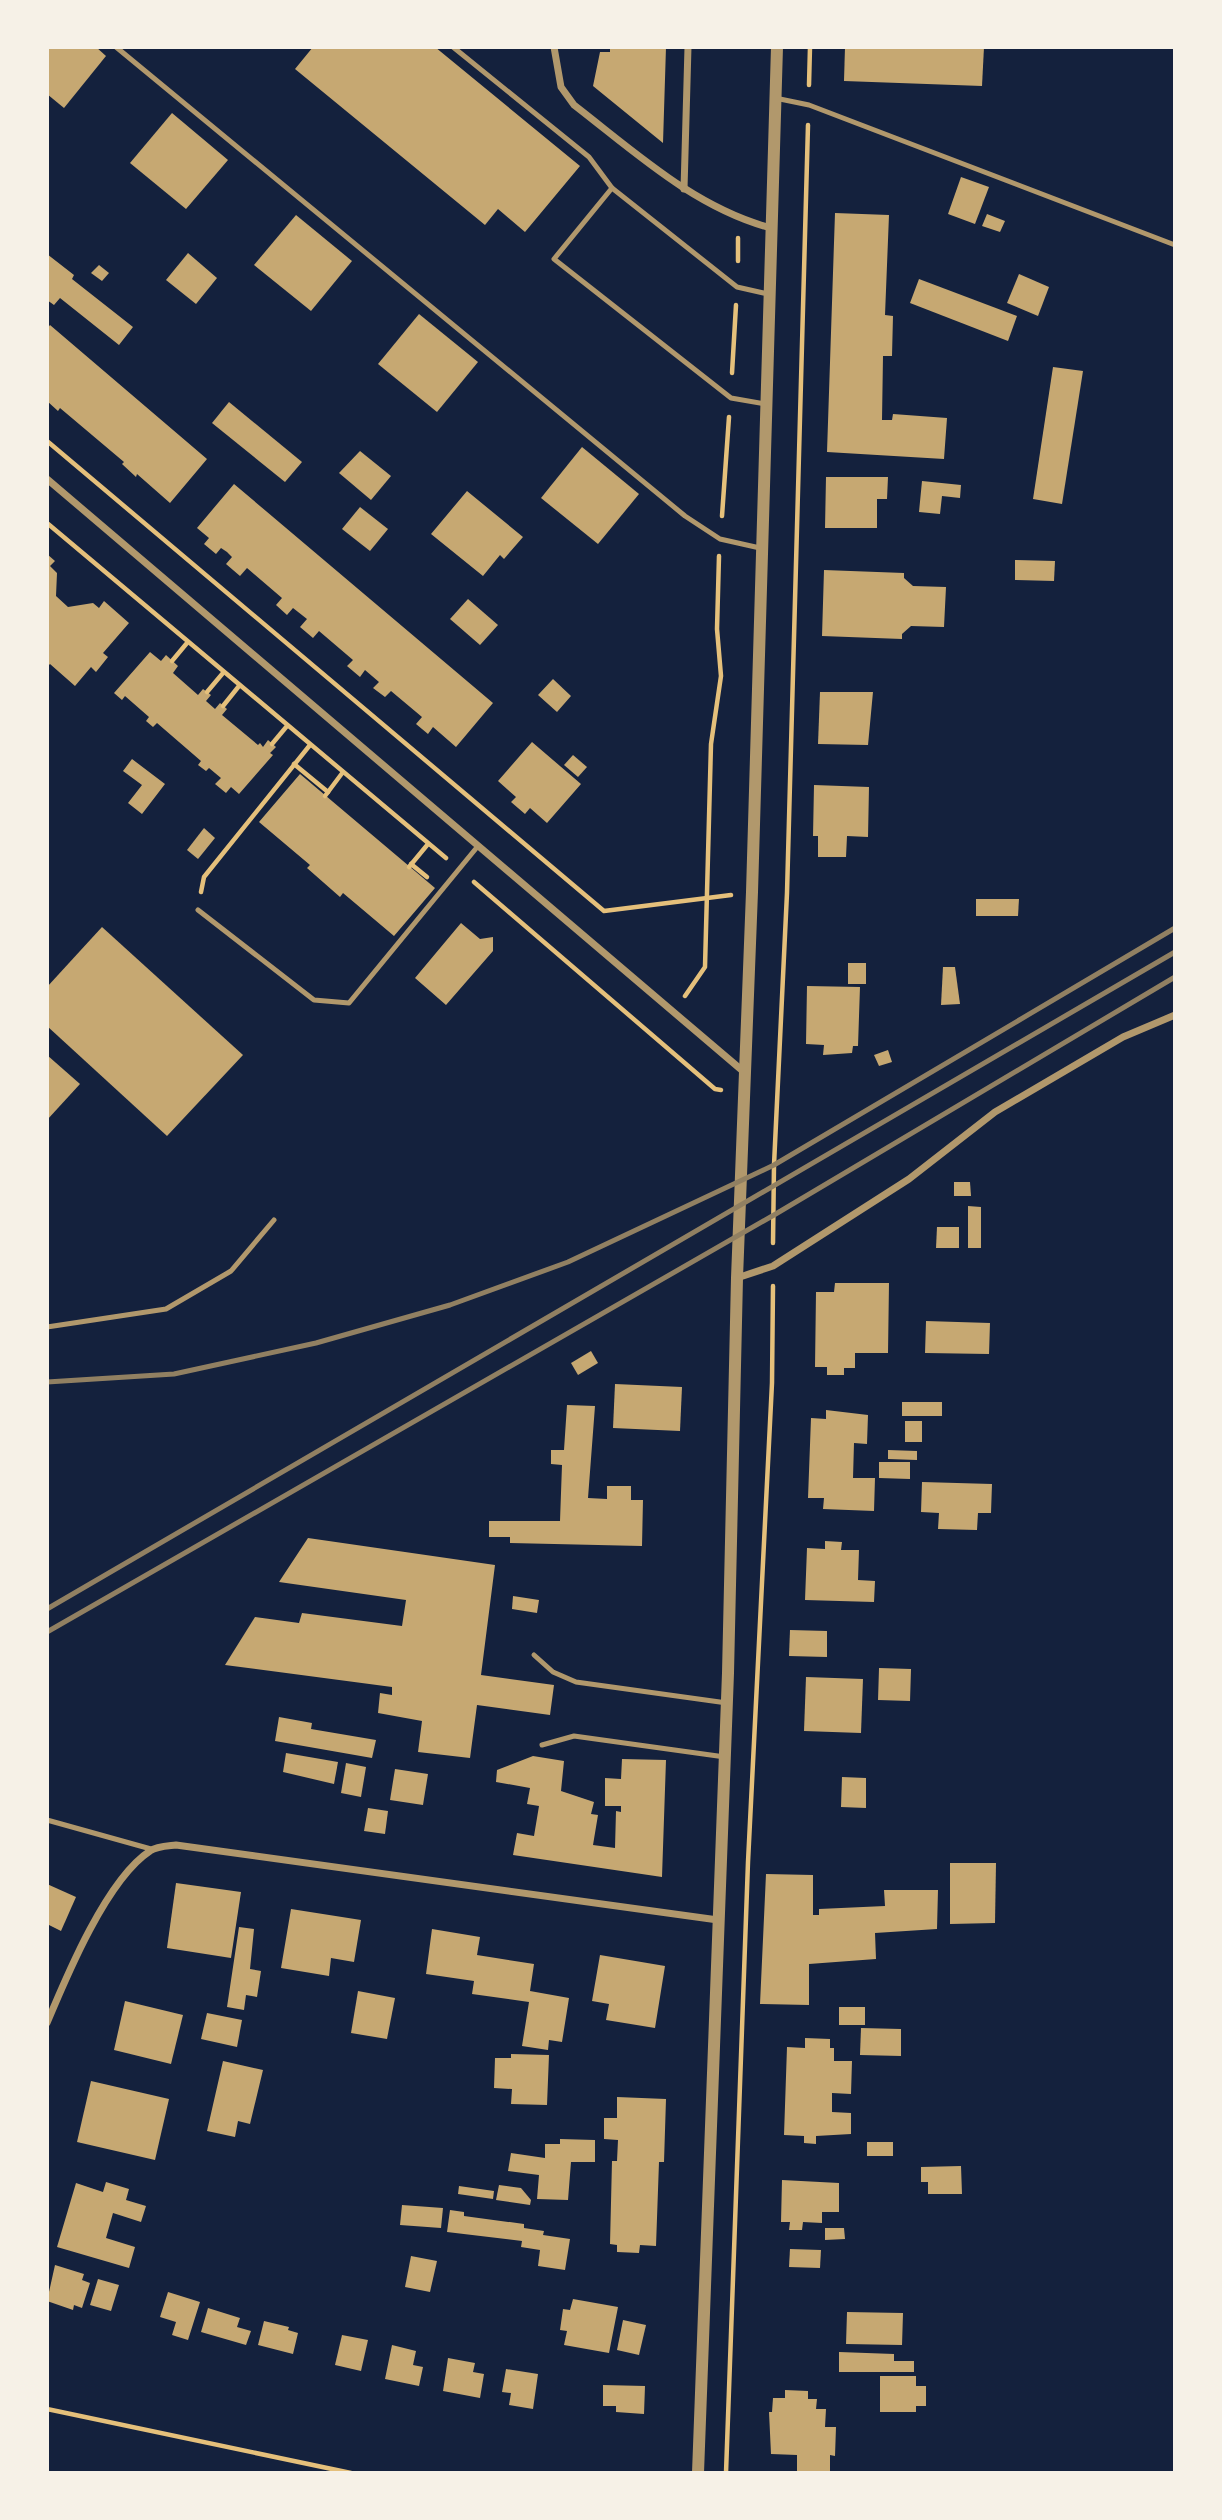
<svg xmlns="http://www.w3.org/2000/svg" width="1222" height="2520" viewBox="0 0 1222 2520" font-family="Raleway,sans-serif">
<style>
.building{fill:#c6a872}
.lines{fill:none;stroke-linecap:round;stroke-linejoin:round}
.path{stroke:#e5c07b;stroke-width:4.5}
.service{stroke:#b1986c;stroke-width:5}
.minor{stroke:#b1986c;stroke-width:7}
.tertiary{stroke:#b1986c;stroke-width:12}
.rail{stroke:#918062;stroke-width:5}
</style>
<rect width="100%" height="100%" fill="#14213d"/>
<g class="building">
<path d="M47,47H96L106,56L64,108L47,94Z"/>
<path d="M313,47H435L580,166L525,232L498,209L485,225L295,69Z"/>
<path d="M610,47H666L663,143L593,86L600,52H610Z"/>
<path d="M845,47H984L982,86L844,81Z"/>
<path d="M172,113L228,160L186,209L130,163Z"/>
<path d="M961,177L989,187L975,224L948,214Z"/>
<path d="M835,213L889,215L885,315L893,316L892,356H883L882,420H892L893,414L947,418L944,459L827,452Z"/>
<path d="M987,214L1005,221L1000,232L982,226Z"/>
<path d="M296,215L352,261L311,311L254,265Z"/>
<path d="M188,253L217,278L196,304L166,280Z"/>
<path d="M47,254L74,275L72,279L133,327L119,345L60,298L54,305L47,300Z"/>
<path d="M99,265L109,273L102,281L91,273Z"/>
<path d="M1019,274L1049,287L1038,316L1007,303Z"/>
<path d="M919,279L1017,316L1008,341L910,303Z"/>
<path d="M419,314L478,362L437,412L378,364Z"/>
<path d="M50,325L207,459L170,503L137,474L136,477L122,464L124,462L60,408L58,411L47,401V329Z"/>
<path d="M1053,367L1083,371L1062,504L1033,499Z"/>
<path d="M229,402L302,462L285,482L212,423Z"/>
<path d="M582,447L639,494L598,544L541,498Z"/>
<path d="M360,451L391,476L371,500L339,473Z"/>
<path d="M826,477H888L887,499H877V528H825Z"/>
<path d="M922,481L961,485L960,498L942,496L940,514L919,512Z"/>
<path d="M234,484L493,703L456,747L433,727L428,734L416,724L422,717L391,691L385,697L373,688L379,682L365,670L360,677L347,666L353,660L319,631L313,638L300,627L307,619L293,608L287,615L276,605L282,598L247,568L240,576L226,564L232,557L227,552L221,548L216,554L204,544L209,538L197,528Z"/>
<path d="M467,491L523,537L504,559L500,555L483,576L431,534Z"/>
<path d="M360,507L388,529L370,551L342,529Z"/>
<path d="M47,554L55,561L50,566L57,573L56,596L68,607L93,603L99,608L104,601L129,623L103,653L108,657L96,672L91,667L75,686L50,664L47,667Z"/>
<path d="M1015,560L1055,561L1054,581L1015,580Z"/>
<path d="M824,570L904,573V578L913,586L946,587L944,627L911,626L902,634V639L822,636Z"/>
<path d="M468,599L498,625L480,645L450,619Z"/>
<path d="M150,652L161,661L166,655L178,666L173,673L198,695L203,689L211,695L206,701L215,709L220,703L227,709L222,715L258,745L260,743L263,747L268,740L276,747L270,753L273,755L239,794L231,787L226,793L215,784L221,778L209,768L206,771L198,765L201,761L157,723L153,727L146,721L149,717L125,696L122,700L114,693Z"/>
<path d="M553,679L571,696L557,712L538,695Z"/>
<path d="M820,692H873L868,745L818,744Z"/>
<path d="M532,742L581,784L547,823L530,808L525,814L511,802L516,797L498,781Z"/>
<path d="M573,755L587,767L578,777L564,765Z"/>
<path d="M132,759L165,784L142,814L128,803L142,785L123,771Z"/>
<path d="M300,774L435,888L394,936L343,893L340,897L307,868L310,865L259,822Z"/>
<path d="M814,785L869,787L868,837L847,836L846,857H818V836H813Z"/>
<path d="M204,828L215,838L198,859L187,850Z"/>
<path d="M976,899H1019L1018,916H976Z"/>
<path d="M461,923L480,939L493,937V951L446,1005L415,978Z"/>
<path d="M102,927L243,1055L167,1136L47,1026V987Z"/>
<rect x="848" y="963" width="18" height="21"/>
<path d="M943,967H955L960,1004L941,1005Z"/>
<path d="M807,986L860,987L858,1046H853L852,1053L823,1055L824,1045L806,1044Z"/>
<path d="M888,1050L892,1062L879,1066L874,1055Z"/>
<path d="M47,1055L80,1084L47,1120Z"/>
<path d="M954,1182H970L971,1196H954Z"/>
<path d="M968,1206L981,1207V1248H968Z"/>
<path d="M937,1227H959V1248H936Z"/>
<path d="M835,1283H889L888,1353H855V1368H844V1375H827V1367H815L816,1292H834Z"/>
<path d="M926,1321L990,1323L989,1354L925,1353Z"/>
<path d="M591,1351L598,1363L578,1375L571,1363Z"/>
<path d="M615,1384L682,1387L680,1431L613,1428Z"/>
<rect x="902" y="1402" width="40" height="14"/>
<path d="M567,1405L595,1406L588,1498L607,1499V1486H631V1500H643L642,1546L510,1543V1537H489V1521H560L562,1465L551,1464V1450H564Z"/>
<path d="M826,1410L868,1415L867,1444L854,1443L853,1478H875L874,1511L823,1509L824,1498H808L811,1418L826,1419Z"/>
<rect x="905" y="1421" width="17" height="21"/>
<path d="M888,1450L917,1451V1460L888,1459Z"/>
<path d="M879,1462H910V1479L879,1478Z"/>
<path d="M922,1482L992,1484L991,1513H978L977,1530L938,1529L939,1513L921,1512Z"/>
<path d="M308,1538L495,1565L481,1675L554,1685L550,1715L477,1705L470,1758L418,1752L422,1721L378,1713L380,1693L392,1695V1687L225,1665L255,1617L299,1623L302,1613L402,1626L406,1600L279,1582Z"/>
<path d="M825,1541L842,1542L841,1550H859L858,1580L875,1581L874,1602L805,1600L807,1548L825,1549Z"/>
<path d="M513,1596L539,1600L537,1613L512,1609Z"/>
<path d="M790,1630L827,1631V1657L789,1656Z"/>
<path d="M879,1668L911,1669L910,1701L878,1700Z"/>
<path d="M806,1677L863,1679L861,1733L804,1731Z"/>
<path d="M279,1717L312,1723L311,1729L376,1740L372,1758L275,1741Z"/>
<path d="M286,1753L338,1762L334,1784L283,1772Z"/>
<path d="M533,1756L564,1761L561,1791L594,1802L591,1814L598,1815L593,1845L615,1848L616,1811L621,1812V1806H605V1778L621,1779L622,1759L666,1760L662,1877L513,1855L517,1833L534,1836L539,1806L527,1804L530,1788L496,1782L497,1770Z"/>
<path d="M346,1763L366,1767L361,1797L341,1793Z"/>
<path d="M395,1769L428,1774L423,1805L390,1800Z"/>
<path d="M842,1777L866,1778V1808L841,1807Z"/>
<path d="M368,1808L388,1811L385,1834L364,1831Z"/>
<path d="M950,1863H996L995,1923L950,1924Z"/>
<path d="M766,1874L813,1875V1915H819V1909L885,1906L884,1890H938L937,1929L875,1933L876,1959L809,1964V2005L760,2004Z"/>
<path d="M176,1883L241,1892L231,1958L167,1948Z"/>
<path d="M47,1884L76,1897L61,1931L47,1924Z"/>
<path d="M291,1909L361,1920L354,1962L331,1958L329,1976L281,1968Z"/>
<path d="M239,1927L254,1929L250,1969L261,1971L257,1997L246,1995L244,2010L227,2007Z"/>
<path d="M432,1929L480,1937L477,1955L534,1964L530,1991L569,1998L562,2042L549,2040L548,2050L522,2046L529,2002L472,1994L474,1981L426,1974Z"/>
<path d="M600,1955L665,1966L655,2028L606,2020L609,2004L592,2001Z"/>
<path d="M358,1991L395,1998L387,2039L351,2033Z"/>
<path d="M125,2001L183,2015L171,2064L114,2050Z"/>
<rect x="839" y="2007" width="26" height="18"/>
<path d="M207,2013L242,2020L237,2047L201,2039Z"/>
<path d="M861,2028L901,2029V2056L860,2055Z"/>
<path d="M805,2038L830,2039V2048H834V2061H852L851,2094L832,2093V2112L851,2113V2134L816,2136V2144L804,2143V2136L784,2135L787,2047L805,2048Z"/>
<path d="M511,2054L549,2055L547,2105L511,2104L512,2089L494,2088L495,2058H511Z"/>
<path d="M223,2061L263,2070L250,2124L238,2121L235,2137L207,2131Z"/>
<path d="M91,2081L169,2099L155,2160L77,2142Z"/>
<path d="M617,2097L666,2099L664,2162H659L656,2246L640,2245L639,2253L617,2252V2245L610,2244L612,2161H617L618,2140L604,2139V2118H617Z"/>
<path d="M560,2139L595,2140V2162H571L568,2200L537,2199L539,2175L508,2171L511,2153L545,2158V2144H560Z"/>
<rect x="867" y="2142" width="26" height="14"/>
<path d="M961,2166L962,2194H928V2182H921V2167Z"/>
<path d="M782,2180L839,2183V2212H822V2223L803,2222L802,2230H789L790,2222H781Z"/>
<path d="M106,2182L129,2189L126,2200L146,2206L141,2222L113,2213L106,2238L135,2247L129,2268L57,2247L76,2183L103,2192Z"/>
<path d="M499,2185L521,2188L531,2200L530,2205L496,2200Z"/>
<path d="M459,2186L494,2191L493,2199L458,2194Z"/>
<path d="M402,2205L443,2208L441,2228L400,2225Z"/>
<path d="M450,2210L464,2212V2216L524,2224V2228L544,2231L543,2235L570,2239L565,2270L538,2266L540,2250L521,2247L522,2241L447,2232Z"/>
<path d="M825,2228H844L845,2239L825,2240Z"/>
<path d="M790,2249L821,2250L820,2268L789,2267Z"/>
<path d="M411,2256L437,2261L430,2292L405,2287Z"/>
<path d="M55,2265L84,2274L82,2280L90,2283L82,2308L74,2305L73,2310L47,2301Z"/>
<path d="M98,2279L119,2285L111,2311L90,2305Z"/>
<path d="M168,2292L200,2302L188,2340L172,2335L176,2322L160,2317Z"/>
<path d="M573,2299L618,2307L609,2353L564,2345L567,2331L560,2330L563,2309L570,2310Z"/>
<path d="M208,2308L240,2318L237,2327L251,2331L246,2345L201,2332Z"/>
<path d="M847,2312L903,2313L902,2345L846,2344Z"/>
<path d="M623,2320L646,2325L639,2355L617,2350Z"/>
<path d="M264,2321L289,2327L288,2330L298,2333L293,2354L258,2345Z"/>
<path d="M342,2335L368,2340L361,2371L335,2365Z"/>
<path d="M392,2345L416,2351L413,2365L423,2367L419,2386L385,2379Z"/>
<path d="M839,2352L894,2354V2361H914V2372H839Z"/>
<path d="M448,2358L475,2363L473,2372L484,2374L480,2398L443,2391Z"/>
<path d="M506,2369L538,2374L533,2409L509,2405L511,2393L502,2392Z"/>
<path d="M880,2376H916V2386H926V2406H916V2412H880Z"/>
<path d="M603,2385L645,2386L644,2414L616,2412V2406H603Z"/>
<path d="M785,2390L808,2391V2399H817L816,2409H826L825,2427H836L835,2456L830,2455V2473L797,2472V2455L771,2454L769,2412H772L773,2398H785Z"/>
</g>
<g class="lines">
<g class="path">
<path d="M809,85L810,47"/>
<path d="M738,261V238"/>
<path d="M732,373L736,305"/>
<path d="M47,441L604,911L731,895"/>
<path d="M722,516L729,417"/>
<path d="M47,523L446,858"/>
<path d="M172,661L187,643"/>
<path d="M207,692L223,673"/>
<path d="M223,706L239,686"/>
<path d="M272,744L287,726"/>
<path d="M294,764L328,792"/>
<path d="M325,796L343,772"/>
<path d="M411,864L427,877"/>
<path d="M409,867L428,844"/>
<path d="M474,882L715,1089L721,1090"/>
<path d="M201,892L204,877L310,745"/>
<path d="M685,996L705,967L711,744L721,676L717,629L719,556"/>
<path d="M773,1243L774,1165L787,893L808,125"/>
<path d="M47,2409L351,2473"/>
<path d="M726,2473L748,1862L772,1383L773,1286"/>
</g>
<g class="service">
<path d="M116,47L685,516L720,539L760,548"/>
<path d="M453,47L589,157L612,188"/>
<path d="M775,98L809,105L1175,245"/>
<path d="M765,404L731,398L554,259L612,188L737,287L768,294"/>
<path d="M198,910L314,1000L349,1003L478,846"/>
<path d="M47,1327L166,1309L231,1271L274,1220"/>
<path d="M534,1655L553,1672L576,1682L727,1703"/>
<path d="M542,1745L574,1736L725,1757"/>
<path d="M47,1820L151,1849"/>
</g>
<g class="minor">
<path d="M554,47L561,87L574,105C635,152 695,208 771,228"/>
<path d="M684,189L688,47"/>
<path d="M47,479L744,1072"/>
<path d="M737,1278L773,1266L909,1179L995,1112L1123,1037L1175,1015"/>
<path d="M47,2023C67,1975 107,1879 150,1851C157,1846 168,1846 176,1845L718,1920"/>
</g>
<path class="tertiary" d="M698,2473L728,1673L737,1278L752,892L777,47"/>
<g class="rail">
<path d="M47,1382L174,1374L316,1343L450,1305L568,1262L774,1165L1175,928"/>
<path d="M47,1609L1175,952"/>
<path d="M47,1632L774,1215L1175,977"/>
</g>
</g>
<rect width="1222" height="2520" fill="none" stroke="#f6f1e7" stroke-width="98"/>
</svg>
